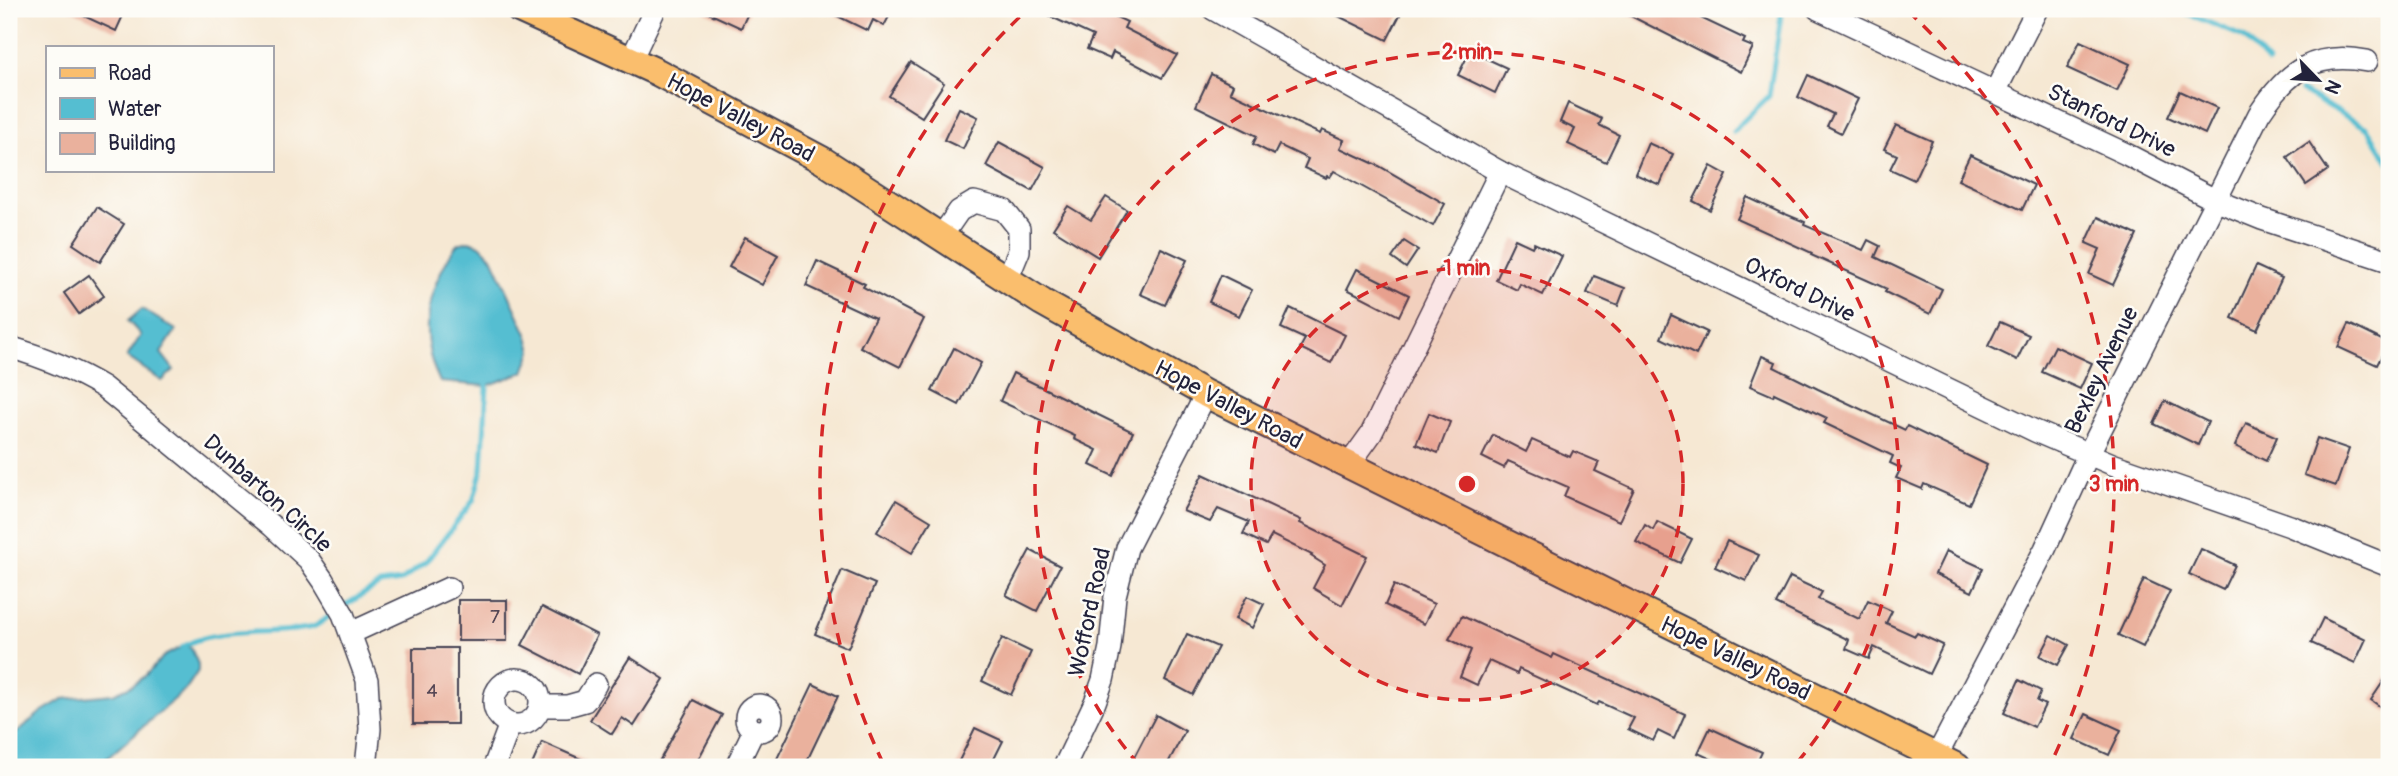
<svg xmlns="http://www.w3.org/2000/svg" width="2398" height="776" viewBox="0 0 2398 776" font-family="Pangolin,sans-serif">
<style>
.water{fill:#55bed1;stroke:#3c7086;stroke-width:2}
.lines{fill:none;stroke-linecap:round;stroke-linejoin:round}
.stream{stroke:#55bed1;stroke-width:5}
.building{fill:#eab19d}
.minor-casing{stroke:#424052;stroke-width:24}
.major-casing{stroke:#424052;stroke-width:30}
.minor{stroke:#fff;stroke-width:21}
.major{stroke:#fabe6d;stroke-width:26}
.ring{fill:none;stroke:#d62828;stroke-width:3.5;stroke-dasharray:12 9}
.labels{text-anchor:middle;stroke-width:5;stroke-linejoin:round;paint-order:stroke}
.number-label{font-size:19px;fill:#544654}
.street-label{font-size:23px;fill:#22223b;stroke:#fdfcf7}
.centre{fill:#d62828;stroke:#fdfcf7;stroke-width:3.5}
.ring-label{font-size:21px;text-anchor:middle;font-weight:bold;fill:#d62828;stroke:#fdfcf7;stroke-width:5;stroke-linejoin:round;paint-order:stroke}
</style>
<rect width="100%" height="100%" fill="#fdfcf7"/>
<filter id="ink" filterUnits="userSpaceOnUse"><feTurbulence type="fractalNoise" baseFrequency=".0143" numOctaves="2"/><feDisplacementMap in="SourceGraphic" scale="14" xChannelSelector="R" yChannelSelector="G"/><feConvolveMatrix kernelMatrix="1 2 1 2 8 2 1 2 1" color-interpolation-filters="sRGB"/></filter>
<filter id="wash" filterUnits="userSpaceOnUse"><feTurbulence type="fractalNoise" baseFrequency=".00686" numOctaves="4" result="noise"/><feDisplacementMap in="SourceGraphic" scale="28" xChannelSelector="R" yChannelSelector="G"/><feGaussianBlur stdDeviation="1.57" result="paint"/><feColorMatrix in="noise" values="0 0 0 0 0 0 0 0 0 0 0 0 0 0 0 0 0 1.4 0 .05"/><feComposite in="paint" operator="in"/></filter>
<g filter="url(#wash)">
<rect width="100%" height="100%" fill="#f6e8d3"/>
<g class="water">
<path d="M469,241L480,245L492,257L528,336L532,351L524,372L487,386L440,382C416,334 427,290 455,247L458,244Z"/>
<path d="M142,309L176,330L161,353L174,370L162,381L127,357L141,335L128,321Z"/>
<path d="M185,645L191,648L198,664V671L186,689L97,767H9V739L41,712L63,699L113,694L131,686L144,677L164,656Z"/>
</g>
<g class="lines">
<g class="stream">
<path d="M2176,9L2244,37L2268,63"/>
<path d="M2301,91L2367,128L2389,162"/>
<path d="M1733,131L1769,96L1782,9"/>
<path d="M344,606L380,584L401,581L426,562L473,501L482,469L487,386L485,380"/>
<path d="M182,648C209,626 279,636 313,627C321,624 329,616 336,611"/>
</g>
</g>
<g id="blocks">
<g class="building">
<path d="M69,9H126L116,31Z"/>
<path d="M700,9H750L741,28Z"/>
<path d="M823,9H893L884,26L873,20L868,31Z"/>
<path d="M1034,9H1099L1127,22L1124,28L1177,55L1162,78L1113,52L1110,59L1087,49L1093,36Z"/>
<path d="M1324,9H1392L1401,13L1387,40Z"/>
<path d="M1617,9H1682L1745,39L1743,43L1753,47L1741,72Z"/>
<path d="M2080,41L2130,64L2117,91L2067,68Z"/>
<path d="M1470,51L1507,68L1495,93L1458,75Z"/>
<path d="M911,62L944,83L922,117L889,96Z"/>
<path d="M1211,74L1233,85L1230,92L1320,134L1322,130L1344,140L1340,148L1379,166L1445,204L1433,226L1334,171L1330,177L1327,176L1326,178L1304,168L1308,159L1279,145L1274,155L1253,144L1257,136L1196,106Z"/>
<path d="M1808,75L1858,99L1841,133L1827,126L1833,114L1798,97Z"/>
<path d="M2180,91L2217,108L2205,134L2168,117Z"/>
<path d="M1568,103L1602,119L1599,125L1619,135L1606,162L1568,144L1575,129L1560,122Z"/>
<path d="M959,108L978,117L963,149L944,140Z"/>
<path d="M1896,125L1932,141L1914,180L1890,169L1897,155L1884,149Z"/>
<path d="M999,142L1045,167L1032,191L986,166Z"/>
<path d="M2309,142L2328,170L2306,185L2287,157Z"/>
<path d="M1648,143L1673,154L1660,185L1635,174Z"/>
<path d="M1970,155L2034,185L2022,210L1958,180Z"/>
<path d="M1711,166L1727,175L1710,210L1693,201Z"/>
<path d="M1106,197L1127,210L1098,257L1053,229L1068,206L1091,220Z"/>
<path d="M1747,197L1783,214V213L1805,222L1804,225L1863,250L1868,240L1880,246L1875,257L1942,289L1930,314L1885,292L1887,289L1811,255L1812,253L1737,219Z"/>
<path d="M97,207L124,224L100,262L73,244Z"/>
<path d="M2098,217L2137,235L2113,285L2089,274L2100,249L2086,243Z"/>
<path d="M745,237L778,255L762,285L729,267Z"/>
<path d="M1515,239L1532,247L1534,243L1562,256L1543,295L1520,284L1517,290L1496,280Z"/>
<path d="M1404,241L1418,250L1406,268L1392,258Z"/>
<path d="M1161,248L1187,260L1165,305L1140,294Z"/>
<path d="M817,261L865,284L863,287L924,319L900,367L860,347L875,318L806,286Z"/>
<path d="M2256,266L2282,278L2257,330L2232,318Z"/>
<path d="M1357,269L1409,295L1399,316L1347,289Z"/>
<path d="M89,275L104,296L79,314L64,293Z"/>
<path d="M1221,275L1252,290L1239,316L1209,302Z"/>
<path d="M1594,276L1625,288L1618,306L1587,293Z"/>
<path d="M1290,308L1345,335L1331,363L1300,348L1305,339L1281,328Z"/>
<path d="M1671,315L1707,332L1696,355L1661,338Z"/>
<path d="M2000,322L2029,335L2017,360L1988,346Z"/>
<path d="M2349,324L2388,343L2377,365L2338,347Z"/>
<path d="M2055,346L2092,363L2080,389L2042,372Z"/>
<path d="M954,348L981,363L959,405L932,391Z"/>
<path d="M1762,356L1776,362L1774,367L1818,389L1905,430L1907,426L1987,465L1969,504L1924,484L1922,489L1896,478L1901,468L1890,463L1893,456L1824,423L1827,418L1774,393L1773,396L1750,386Z"/>
<path d="M1013,373L1133,432L1113,476L1090,465L1097,450L1074,439L1075,436L1000,401Z"/>
<path d="M2165,401L2208,422L2198,445L2154,424Z"/>
<path d="M1429,413L1450,422L1438,453L1416,444Z"/>
<path d="M2246,423L2277,437L2266,461L2235,446Z"/>
<path d="M1493,435L1526,452L1532,440L1570,457L1573,451L1599,462L1595,471L1634,489L1619,521L1564,496L1568,487L1508,461L1504,468L1482,457Z"/>
<path d="M2317,438L2349,449L2336,486L2304,475Z"/>
<path d="M1203,474L1301,520L1300,523L1367,556L1342,605L1313,588L1325,565L1311,556L1312,555L1272,535L1266,545L1243,534L1249,522L1218,509L1210,522L1183,511Z"/>
<path d="M896,500L931,521L912,553L877,532Z"/>
<path d="M1657,522L1692,539L1680,563L1636,542L1645,525L1653,530Z"/>
<path d="M1727,541L1759,555L1746,581L1715,567Z"/>
<path d="M2201,549L2235,565L2223,590L2189,574Z"/>
<path d="M1030,550L1060,566L1037,611L1006,595Z"/>
<path d="M1946,551L1983,568L1972,592L1935,574Z"/>
<path d="M842,570L875,584L848,648L815,634Z"/>
<path d="M1790,577L1822,592L1818,599L1859,619L1868,600L1892,611L1886,623L1915,636L1917,633L1943,645L1929,674L1874,647L1869,659L1846,649L1849,640L1776,604Z"/>
<path d="M2144,579L2170,591L2143,647L2118,635Z"/>
<path d="M1394,585L1434,604L1424,624L1385,605Z"/>
<path d="M1247,596L1264,604L1252,628L1235,619Z"/>
<rect x="458" y="600" width="49" height="41"/>
<path d="M542,607L597,635L578,674L522,645Z"/>
<path d="M1462,616L1552,658L1554,654L1685,714L1674,739L1658,731L1653,741L1628,729L1634,718L1599,702L1597,705L1519,669L1517,674L1489,661L1477,685L1460,677L1471,650L1449,639Z"/>
<path d="M2323,618L2366,639L2355,663L2311,643Z"/>
<path d="M1187,634L1218,647L1193,695L1165,680Z"/>
<path d="M2051,635L2069,645L2058,665L2040,656Z"/>
<path d="M1002,638L1031,652L1011,695L982,681Z"/>
<rect x="413" y="648" width="44" height="76"/>
<path d="M630,657L664,679L634,726L622,718L612,734L590,720Z"/>
<path d="M2389,673V713L2371,700Z"/>
<path d="M2019,680L2041,691L2037,701L2045,705L2034,727L2004,713Z"/>
<path d="M813,684L838,696L804,767H773Z"/>
<path d="M693,700L722,715L694,767H656Z"/>
<path d="M2086,714L2121,730L2109,755L2074,739Z"/>
<path d="M1156,715L1185,731L1166,767H1139L1131,763Z"/>
<path d="M975,728L1003,741L990,767H956Z"/>
<path d="M1710,728L1762,752L1755,767H1728L1698,753Z"/>
<path d="M542,742L599,767H531Z"/>
</g>
</g>
</g>
<g filter="url(#ink)">
<use href="#blocks" fill-opacity="0" stroke="#424052" stroke-width="2"/>
<g class="lines">
<g class="minor-casing">
<g id="minor">
<path d="M1213,9L1500,172L2035,431L2112,464L2290,526L2389,566"/>
<path d="M1818,9L2126,154L2215,200L2262,219L2389,261"/>
<path d="M631,60L655,9"/>
<path d="M1995,92L2037,9"/>
<path d="M941,237L959,211L974,202L1004,210L1019,229V251L1007,280"/>
<path d="M9,347C43,357 73,369 103,387L272,526L309,560L323,580L343,614L367,680L370,729L366,767"/>
<path d="M1348,466L1371,434L1500,172"/>
<path d="M351,633L449,588"/>
<circle cx="517" cy="702" r="23"/>
<circle cx="759" cy="718" r="13"/>
<path d="M540,706H567L585,701L596,684"/>
<path d="M494,767L510,724"/>
<path d="M736,767L754,730"/>
<path d="M1064,767L1095,702L1103,680L1110,647L1115,596L1127,548L1206,394"/>
<path d="M1931,767L2045,549L2088,455L2259,114C2287,71 2314,51 2367,61"/>
</g>
</g>
<g class="major-casing">
<path id="major" d="M519,9L657,72L822,160L1042,302L1206,394L1957,767"/>
</g>
<use href="#minor" class="minor"/>
<use href="#major" class="major"/>
</g>
</g>
<circle cx="1467" cy="484" r="216" fill="#d62828" fill-opacity=".12"/>
<g class="ring">
<circle cx="1467" cy="484" r="216"/>
<path d="M1139 765A432 432 0 1 1 1795 765"/>
<path d="M883 763A647 647 0 0 1 1026 11M1908 11A647 647 0 0 1 2051 763"/>
</g>
<g class="labels">
<g class="number-label">
<text x="495" y="623">7</text>
<text x="432" y="697">4</text>
</g>
<g class="street-label">
<text transform="translate(741 117) rotate(28)" y="8">Hope Valley Road</text>
<text transform="translate(2112 120) rotate(26)" y="8">Stanford Drive</text>
<text transform="translate(1800 289) rotate(26)" y="8">Oxford Drive</text>
<text transform="translate(2101 370) rotate(-64)" y="8">Bexley Avenue</text>
<text transform="translate(1229 404) rotate(28)" y="8">Hope Valley Road</text>
<text transform="translate(268 493) rotate(42)" y="8">Dunbarton Circle</text>
<text transform="translate(1089 612) rotate(-78)" y="8">Wofford Road</text>
<text transform="translate(1736 658) rotate(26)" y="8">Hope Valley Road</text>
</g>
</g>
<circle cx="1467" cy="484" r="10" class="centre"/>
<g class="ring-label">
<text x="1467" y="59">2 min</text>
<text x="1467" y="275">1 min</text>
<text x="2114" y="491">3 min</text>
</g>
<rect width="2398" height="776" fill="none" stroke="#fdfcf7" stroke-width="35"/>
<rect x="46" y="46" width="228" height="126" fill="#fdfcf7" stroke="#a5a5ac" stroke-width="2"/>
<rect x="60" y="68" width="35" height="10" fill="#fabe6d" stroke="#a5a5ac" stroke-width="2"/>
<text x="108" y="80" font-size="21" fill="#22223b">Road</text>
<rect x="60" y="98" width="35" height="21" fill="#55bed1" stroke="#a5a5ac" stroke-width="2"/>
<text x="108" y="116" font-size="21" fill="#22223b">Water</text>
<rect x="60" y="133" width="35" height="21" fill="#eab19d" stroke="#a5a5ac" stroke-width="2"/>
<text x="108" y="150" font-size="21" fill="#22223b">Building</text>
<g transform="translate(2318 80) rotate(115)" stroke="#fdfcf7" stroke-width="5" paint-order="stroke">
<path d="M0-5L12 26L0 18L-12 26Z" fill="#22223b"/>
<text y="-10" font-size="19" font-weight="bold" text-anchor="middle" fill="#22223b">N</text>
</g>
</svg>
